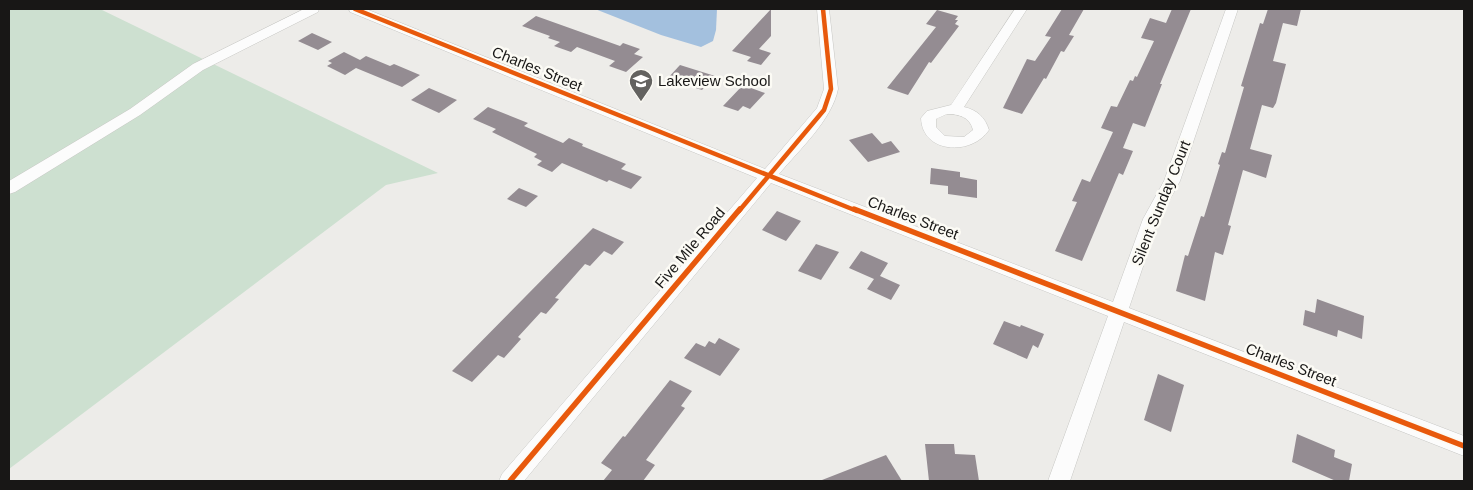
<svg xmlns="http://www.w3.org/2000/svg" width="1473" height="490" viewBox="0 0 1473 490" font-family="Arial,sans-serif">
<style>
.green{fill:#cde0d0}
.water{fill:#a3c0de}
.building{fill:#948c92}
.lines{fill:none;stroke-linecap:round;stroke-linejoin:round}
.minor-casing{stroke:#c7c7c4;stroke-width:1}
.minor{fill:#fcfcfc;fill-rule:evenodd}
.cycleway-far1-casing{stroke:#fcfbf5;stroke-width:7}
.cycleway-casing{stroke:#fcfbf5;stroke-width:9}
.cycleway-far1{stroke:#e8590c;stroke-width:4.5}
.cycleway{stroke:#e8590c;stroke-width:5.5}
.labels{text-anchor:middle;stroke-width:5;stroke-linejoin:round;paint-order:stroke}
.street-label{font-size:15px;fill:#181716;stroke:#fcfbf5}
.poi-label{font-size:15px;fill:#181716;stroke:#fcfbf5;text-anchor:start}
</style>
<rect width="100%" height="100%" fill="#edece9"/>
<path class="green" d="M9,9H100L438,173L386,185L9,469Z"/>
<path class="water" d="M595,9H717L716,30L713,41L701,47L661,35Z"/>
<g class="building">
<path d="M771,9V36L759,49L771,53L761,65L747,61L751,57L732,51Z"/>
<path d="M1062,9H1084L1069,35L1074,36L1064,52L1061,51L1046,79L1044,78L1022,114L1003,108L1027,59L1035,61L1051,37L1045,36Z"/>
<path d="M1172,9H1191L1160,84H1162L1145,127L1133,123L1123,148L1133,151L1123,175L1119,173L1082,261L1055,251L1077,202L1072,201L1082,179L1090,182L1113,132L1101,128L1111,106L1117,107L1130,80L1133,81L1135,76L1137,77L1154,41L1141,38L1150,18L1166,23Z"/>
<path d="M1268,9H1301L1297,26L1283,23L1273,61L1286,64L1276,103L1273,108L1262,105L1250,149L1272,155L1266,178L1243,170L1228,225L1231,226L1223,255L1215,252L1205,301L1176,291L1185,255L1188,256L1201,216L1204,217L1220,165L1218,164L1222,152L1225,153L1244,87L1241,86L1260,23L1263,24Z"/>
<path d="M937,10L958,16L955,20H958L955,24L959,26L931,63L929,62L908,95L887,88L936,27L926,24Z"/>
<path d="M536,16L620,46L623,43L640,49L634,54L643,57L626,72L609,66L615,61L577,47L571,52L554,46L560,42L548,38L550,36L522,26Z"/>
<path d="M312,33L332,42L318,50L298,41Z"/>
<path d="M344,52L360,60L366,56L390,66L394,64L420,75L402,87L356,68L345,75L327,66L332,63L328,61Z"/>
<path d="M680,65L715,76L702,90L667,79Z"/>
<path d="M743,85L765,93L750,109L743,106L738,111L723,106Z"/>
<path d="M429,88L457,100L439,113L411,100Z"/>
<path d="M488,107L528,123L524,126L563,143L569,138L583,144L582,146L626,164L621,169L642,177L631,189L609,180L607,182L562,163L552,172L537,165L542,161L534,157L537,154L492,132L496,129L473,119Z"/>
<path d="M872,133L882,144L891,141L900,152L868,162L849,140Z"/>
<path d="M931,168L960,172V177L977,180V198L948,194V186L930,184Z"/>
<path d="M519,188L538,196L526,207L507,199Z"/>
<path d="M777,211L801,221L786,241L762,230Z"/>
<path d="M593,228L624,242L612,255L604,251L590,266L585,264L555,298L559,299L546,314L541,312L518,337L521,339L504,358L498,355L472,382L452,371Z"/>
<path d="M816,244L839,252L821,280L798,271Z"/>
<path d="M861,251L888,263L880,276L900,285L891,300L867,289L874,279L849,268Z"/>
<path d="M1317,299L1364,316L1362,339L1338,330L1337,337L1303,325L1305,310L1315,313Z"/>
<path d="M1004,321L1020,327L1021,325L1044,334L1038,348L1033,345L1027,359L993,344Z"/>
<path d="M719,338L740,349L720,376L684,358L696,343L705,347L709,341L715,344Z"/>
<path d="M1158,374L1184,385L1171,432L1144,420Z"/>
<path d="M670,380L692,391L681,406L685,408L646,460L655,465L643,481H603L612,470L601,463L623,436L625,437Z"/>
<path d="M1297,434L1335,450L1334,457L1352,464L1349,481H1336L1292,462Z"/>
<path d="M925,444H954L955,454L975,455L979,481H929Z"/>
<path d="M886,455L902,481H822V480Z"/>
</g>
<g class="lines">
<g class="minor-casing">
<g id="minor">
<path d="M304,9H319L318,12L203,70L140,115L15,192L9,194V181L130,109L193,64Z"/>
<path d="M349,9H366L765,169L817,108L824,89L817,9H829L838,89C832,120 799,150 779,174L1113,302L1143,219L1164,181L1226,9H1238L1180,181L1159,219L1129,308L1464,436V456L1124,322L1070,481H1048L1108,316L771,183L524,481H499L502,474L757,178L350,12Z"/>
<path d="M1015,9H1027L964,107C977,110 985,117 989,130C972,156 922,154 921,118L927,111L951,105ZM947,114C959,114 970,117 973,130L964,137L945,136L936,127V119Z"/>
</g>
</g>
<use href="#minor" class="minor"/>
<g class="cycleway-far1-casing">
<g id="cycleway-far1">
<path d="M355,9L857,211"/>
<path d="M739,211L824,110L831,89L823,9"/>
</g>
</g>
<g class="cycleway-casing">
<g id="cycleway">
<path d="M854,209L1464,446"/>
<path d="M510,481L740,209"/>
</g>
</g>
<use href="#cycleway-far1" class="cycleway-far1"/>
<use href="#cycleway" class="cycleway"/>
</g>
<defs>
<g id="school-pin" transform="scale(1.25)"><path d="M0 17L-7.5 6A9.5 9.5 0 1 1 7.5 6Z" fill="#636260" stroke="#fcfbf5"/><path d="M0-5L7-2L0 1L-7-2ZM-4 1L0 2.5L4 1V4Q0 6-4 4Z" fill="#fff"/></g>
</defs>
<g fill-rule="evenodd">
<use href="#school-pin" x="641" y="81"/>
</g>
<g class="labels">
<g class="street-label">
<text transform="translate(537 69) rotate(22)" y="5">Charles Street</text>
<text transform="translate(1161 203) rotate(-68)" y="5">Silent Sunday Court</text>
<text transform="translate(913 218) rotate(21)" y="5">Charles Street</text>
<text transform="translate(690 248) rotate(-50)" y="5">Five Mile Road</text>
<text transform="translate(1291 365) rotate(21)" y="5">Charles Street</text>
</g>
<g class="poi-label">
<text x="658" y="86">Lakeview School</text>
</g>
</g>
<rect width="1473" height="490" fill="none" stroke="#181716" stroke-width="20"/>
</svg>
